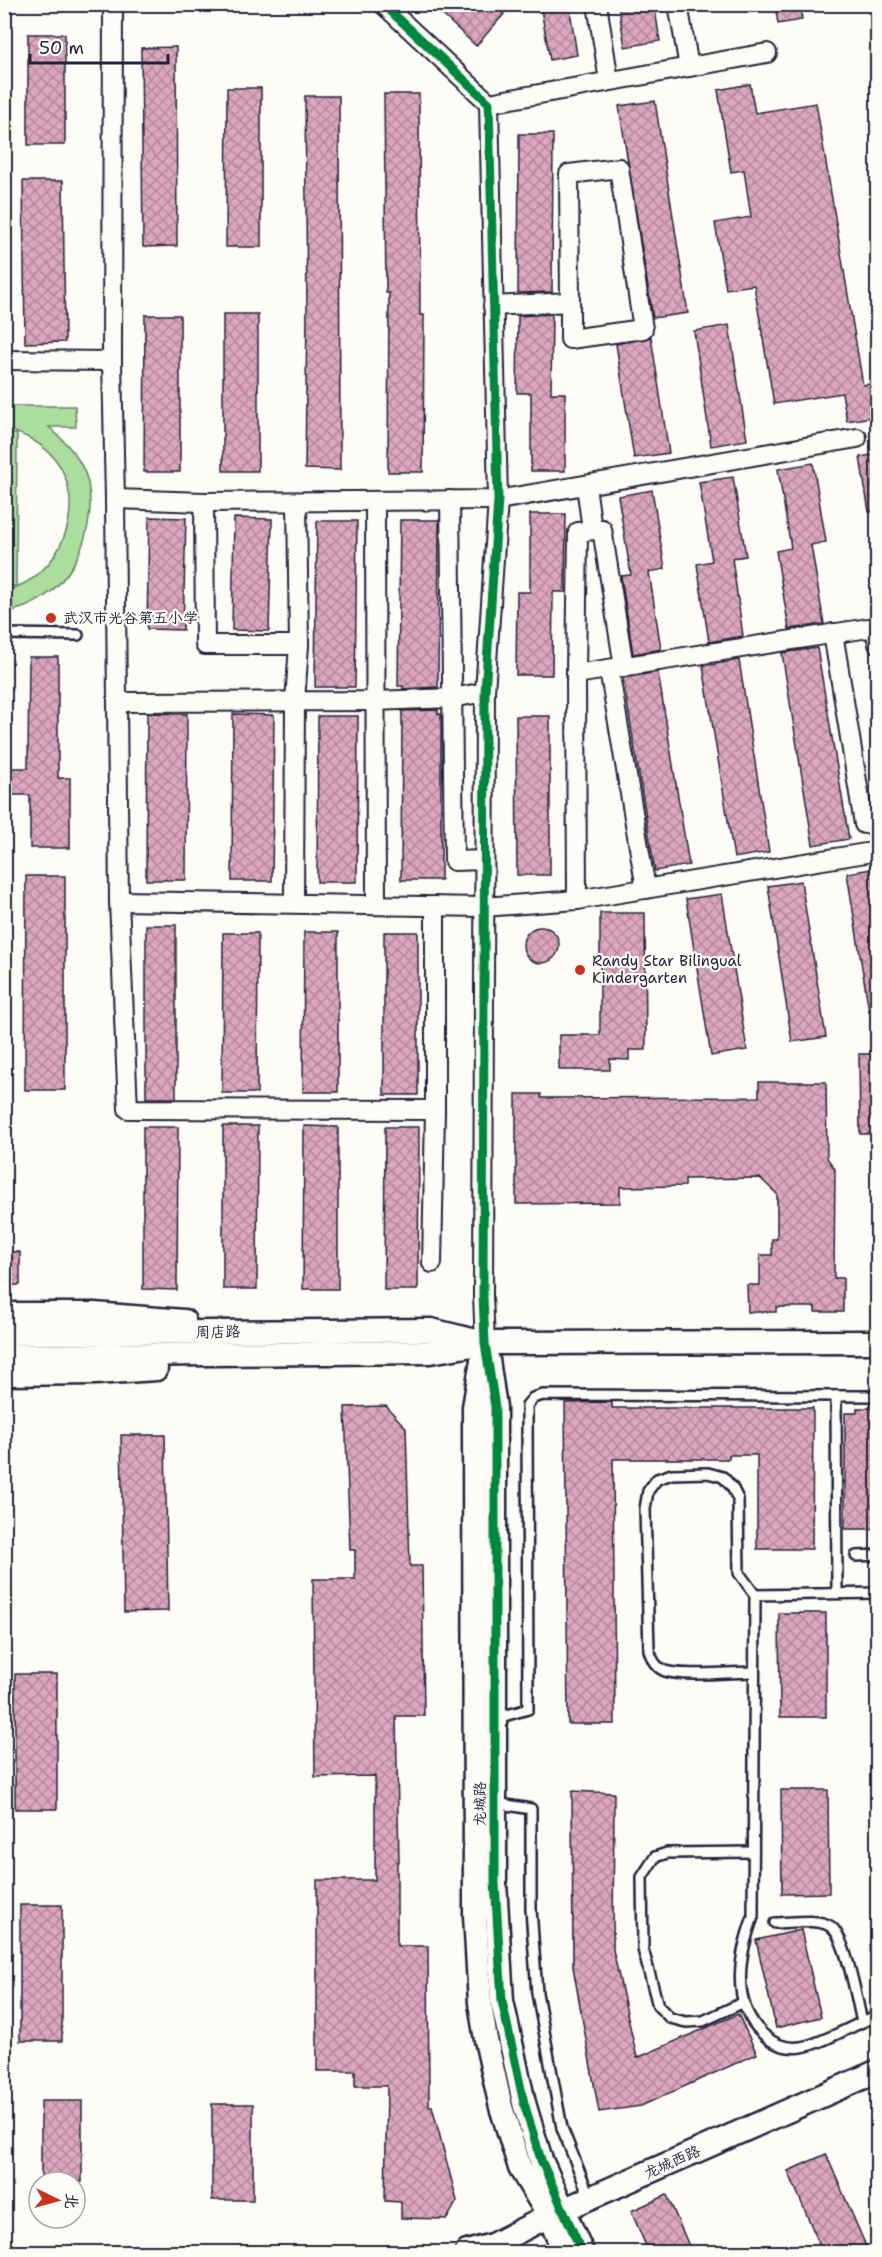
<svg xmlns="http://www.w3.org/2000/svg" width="882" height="2257" viewBox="0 0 882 2257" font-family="'Shantell Sans','LXGW WenKai TC',sans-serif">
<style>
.pitch{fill:#abdd9d;stroke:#66806c;stroke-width:1.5}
.building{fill:url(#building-cross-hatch);stroke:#22223b;stroke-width:1.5}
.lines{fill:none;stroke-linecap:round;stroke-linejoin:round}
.service-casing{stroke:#22223b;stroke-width:14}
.minor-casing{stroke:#22223b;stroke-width:22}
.tertiary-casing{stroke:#22223b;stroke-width:27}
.service{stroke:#fdfcf7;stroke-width:9}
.minor{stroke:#fdfcf7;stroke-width:18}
.tertiary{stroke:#fdfcf7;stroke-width:22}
.cycleway-casing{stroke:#fdfcf7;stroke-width:13}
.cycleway{stroke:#00873e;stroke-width:9}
.poi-dot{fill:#c8321e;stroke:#fdfcf7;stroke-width:2}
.labels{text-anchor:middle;stroke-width:4.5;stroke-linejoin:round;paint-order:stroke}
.poi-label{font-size:15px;fill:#22223b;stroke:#fdfcf7;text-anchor:start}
.street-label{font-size:15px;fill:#22223b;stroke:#fdfcf7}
</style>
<defs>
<pattern id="building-cross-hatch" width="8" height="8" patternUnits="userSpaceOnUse" patternTransform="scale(1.5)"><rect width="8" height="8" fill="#dca6bd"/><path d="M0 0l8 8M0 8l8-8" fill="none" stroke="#b2879b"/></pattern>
</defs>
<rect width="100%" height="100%" fill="#fdfcf7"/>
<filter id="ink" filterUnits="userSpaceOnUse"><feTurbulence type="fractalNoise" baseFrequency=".0167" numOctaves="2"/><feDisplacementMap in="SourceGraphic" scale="12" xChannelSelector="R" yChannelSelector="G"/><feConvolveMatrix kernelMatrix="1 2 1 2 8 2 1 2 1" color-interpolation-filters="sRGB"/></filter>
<g filter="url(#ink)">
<g class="pitch">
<path d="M5,406H75L76,427H49C66,442 83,460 88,483C99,538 64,605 5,612V590C60,580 90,504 55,459C42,443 24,434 5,429Z"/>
<path d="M5,434H17L16,586H5Z"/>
</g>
<g class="building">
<path d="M431,4H493L504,14L476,46Z"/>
<path d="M540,4H569L577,55L550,60Z"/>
<path d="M618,4H654L660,41L625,47Z"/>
<path d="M775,4H800L802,20L778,24Z"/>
<rect x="28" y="34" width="37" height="111"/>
<path d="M176,47L177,246L143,247L141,48Z"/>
<path d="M750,84L755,113L816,103L863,385L878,383V416L847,421L842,393L774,404L754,285L726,289L715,223L751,217L744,170L731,172L718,90Z"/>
<path d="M227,88H261V247H226Z"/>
<path d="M384,94H419L420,315H424L423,472H388L389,293H386Z"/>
<path d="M305,96H339L340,470L305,469L307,313Z"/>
<path d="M655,101L688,313L653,318L619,106Z"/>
<path d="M519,134H553L552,292L518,293Z"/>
<path d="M23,181H63L65,342L25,343Z"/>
<rect x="223" y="314" width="35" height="157"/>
<path d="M552,314L551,393H565V471H531V393H517L518,316Z"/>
<path d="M145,315H180V472H144Z"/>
<path d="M729,325L747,440L711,446L694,331Z"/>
<path d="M651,337L669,453L634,458L616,344Z"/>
<path d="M878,454V511L869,512L860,457Z"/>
<path d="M813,463L826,542L811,545L824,624L789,629L776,551L791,548L778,469Z"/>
<path d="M733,477L746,556L732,558L743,636L709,642L697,564L712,561L699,482Z"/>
<path d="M652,490L665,569L649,572L661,649L633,654L621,576L631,575L618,496Z"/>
<path d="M530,514H566L565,592H553L552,675H516L517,592H530Z"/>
<path d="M149,517L186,518L183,630L147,629Z"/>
<path d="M234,518L272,519L269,631L232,630Z"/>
<path d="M400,520H439L438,687L403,689V686H398Z"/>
<path d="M317,521H357L355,687H315Z"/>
<path d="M817,648L849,839L813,845L782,653Z"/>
<path d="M29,657H58V778H70V848H30V795H4V768H28Z"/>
<path d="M739,660L769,852L734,858L703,666Z"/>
<path d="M658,672L689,865L655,871L623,678Z"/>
<path d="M438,710V714H441V880H401L402,711Z"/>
<path d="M147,713L187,714L186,880H146Z"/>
<path d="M233,714L274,715L272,881H232Z"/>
<path d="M318,716H358L357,882H317Z"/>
<path d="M516,716H550V875H517Z"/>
<path d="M878,868V1010L869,1011L847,873Z"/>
<path d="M26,876H65V1090H25Z"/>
<path d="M801,881L826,1037L792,1042L768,886Z"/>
<path d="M722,894L747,1050L711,1056L686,899Z"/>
<path d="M600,913H645L646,1050H629V1060L610,1059V1070H559V1035H600Z"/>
<rect x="146" y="925" width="30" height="173"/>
<circle cx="541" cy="945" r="18"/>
<path d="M304,932H338V1092H303Z"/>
<rect x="384" y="932" width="34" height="163"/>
<path d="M223,933H258L257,1093H222Z"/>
<path d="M859,1054H878V1134H860Z"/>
<path d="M759,1082H826L827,1158L835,1169L834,1278H843V1312H815V1307H776V1312H748L747,1285H760V1255H772V1239H777V1194L760,1178L685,1179V1186L620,1187V1203L516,1204V1094H541V1098L759,1097Z"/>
<path d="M223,1126H258L257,1289H223Z"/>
<path d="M304,1126L338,1127V1289H303Z"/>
<path d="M143,1127H178L177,1290L143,1289Z"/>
<path d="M385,1127H419L418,1290H384Z"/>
<rect x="4" y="1252" width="16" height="33"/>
<path d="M612,1402V1408H813L812,1549H757V1455H729V1459H613L615,1724H568L565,1403Z"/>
<path d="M386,1406L406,1428L410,1566H422L424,1716H396L399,1862H397V1946H428L429,2106H432L457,2201L447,2219L401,2218V2202L385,2201L387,2086H355V2071H317V1880H375V1776L315,1777L313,1579H355V1550H350L345,1407Z"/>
<path d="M857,1408H878V1529H845V1413H857Z"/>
<path d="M121,1435H165L168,1611L124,1612Z"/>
<path d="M779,1613H826V1717H780Z"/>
<rect x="15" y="1674" width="42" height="135"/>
<path d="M781,1790H828L829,1893L782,1894Z"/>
<path d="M572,1791L614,1793L613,1950L637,2058L738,2014L757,2054L641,2106L599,2112L573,1967Z"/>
<rect x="20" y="1905" width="42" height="136"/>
<path d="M801,1930L821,2017L776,2028L756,1940Z"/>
<rect x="41" y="2101" width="41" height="81"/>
<rect x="212" y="2104" width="41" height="96"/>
<path d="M826,2154L869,2253H823L788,2171Z"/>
<path d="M667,2195L692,2253H649L631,2211Z"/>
</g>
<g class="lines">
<g class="service-casing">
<g id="service">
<path d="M4,634L78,635"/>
<path d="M836,1396L837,1593"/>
<path d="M856,1556L878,1555"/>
<path d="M878,1593L755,1595L753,1917C739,1955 730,2003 763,2034C773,2044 786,2049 801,2047C819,2045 858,2023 878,2015"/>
<path d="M754,1672C734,1672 683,1677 665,1671C655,1667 652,1659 649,1650L645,1509L648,1491L657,1479L672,1474L708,1473L723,1477L732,1487L738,1499L739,1573L755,1595"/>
<path d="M497,1718L528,1709L527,1405L533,1398L543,1395L878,1396"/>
<path d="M495,1803L531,1809V1909L537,1993L562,2128L590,2198"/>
<path d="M775,1923C791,1923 816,1918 830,1926C846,1935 857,2002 862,2022"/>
<path d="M742,2003L703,2021L686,2022L670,2018L658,2006L643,1949L642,1877L655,1857L667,1853L753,1852"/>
</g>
</g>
<g class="minor-casing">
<g id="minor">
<path d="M113,4L112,361L115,499L119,901L128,1109L435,1110"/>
<path d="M383,4L489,103L498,500L485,692L483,1296L485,1343"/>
<path d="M597,4L609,81"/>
<path d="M678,4L689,67"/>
<path d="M489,103L767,53"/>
<path d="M493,306L570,302L569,174L619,168L643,329L570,339V302"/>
<path d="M4,360L112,361"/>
<path d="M586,485L592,530"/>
<path d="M115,499L204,502L498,500L857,438"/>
<path d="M450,500L454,861L484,860"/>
<path d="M375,501L376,905"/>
<path d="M204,502L205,645H299"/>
<path d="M833,633L864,824L878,821"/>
<path d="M609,669L646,889"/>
<path d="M576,674L578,532L602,529L624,667"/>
<path d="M117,702L374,701L452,698L485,692"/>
<path d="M577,900L576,674L875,627L878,644"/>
<path d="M119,901L483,907L577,900L878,851"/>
<path d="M294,903L295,701L299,645L297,502"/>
<path d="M432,1263L435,1110V906"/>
</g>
</g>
<g class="tertiary-casing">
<g id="tertiary">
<path d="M4,1314H94L184,1321"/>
<path d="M4,1334L431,1330L476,1341"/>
<path d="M485,1343L474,1407L475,1915L480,2003L486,2040L501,2107L520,2168L549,2216L564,2252"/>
<path d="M4,1356L430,1352L485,1343L878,1342"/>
<path d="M488,1360L495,1407V1882L502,2001L524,2103L541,2160L582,2252"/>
<path d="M4,1374L95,1373L156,1369"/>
<path d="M467,2252L492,2245L549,2216L878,2071"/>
</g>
</g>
<use href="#service" class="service"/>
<use href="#minor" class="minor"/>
<use href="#tertiary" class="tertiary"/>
<g class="cycleway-casing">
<path id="cycleway" d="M383,4L489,103L498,500L485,692L483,1296L485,1343L495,1407V1882L502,2001L524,2103L541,2160L582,2252"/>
</g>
<use href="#cycleway" class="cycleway"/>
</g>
</g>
<g class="poi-dot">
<circle cx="51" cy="618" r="6"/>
<circle cx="580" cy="970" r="6"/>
</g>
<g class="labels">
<g class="poi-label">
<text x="63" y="623">武汉市光谷第五小学</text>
<text x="592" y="966">Randy Star Bilingual<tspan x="592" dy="17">Kindergarten</tspan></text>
</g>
<g class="street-label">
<text transform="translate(218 1332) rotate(-1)" y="5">周店路</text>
<text transform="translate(480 1804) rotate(-90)" y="5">龙城路</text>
<text transform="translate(672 2162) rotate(-24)" y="5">龙城西路</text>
</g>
</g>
<rect width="882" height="2257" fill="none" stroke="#fdfcf7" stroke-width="24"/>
<rect x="12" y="12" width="858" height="2233" fill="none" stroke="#22223b" stroke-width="2" filter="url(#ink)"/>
<g transform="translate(57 2200) rotate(95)"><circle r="28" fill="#fdfcf7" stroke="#a5a5ac" stroke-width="1.5"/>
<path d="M0-4.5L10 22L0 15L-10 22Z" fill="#c8321e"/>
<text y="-9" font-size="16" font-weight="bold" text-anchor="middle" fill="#22223b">北</text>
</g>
<path d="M30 54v9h138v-9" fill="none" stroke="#22223b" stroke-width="3"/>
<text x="39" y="54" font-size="18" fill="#22223b" stroke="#fdfcf7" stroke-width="4.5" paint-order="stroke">50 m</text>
</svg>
